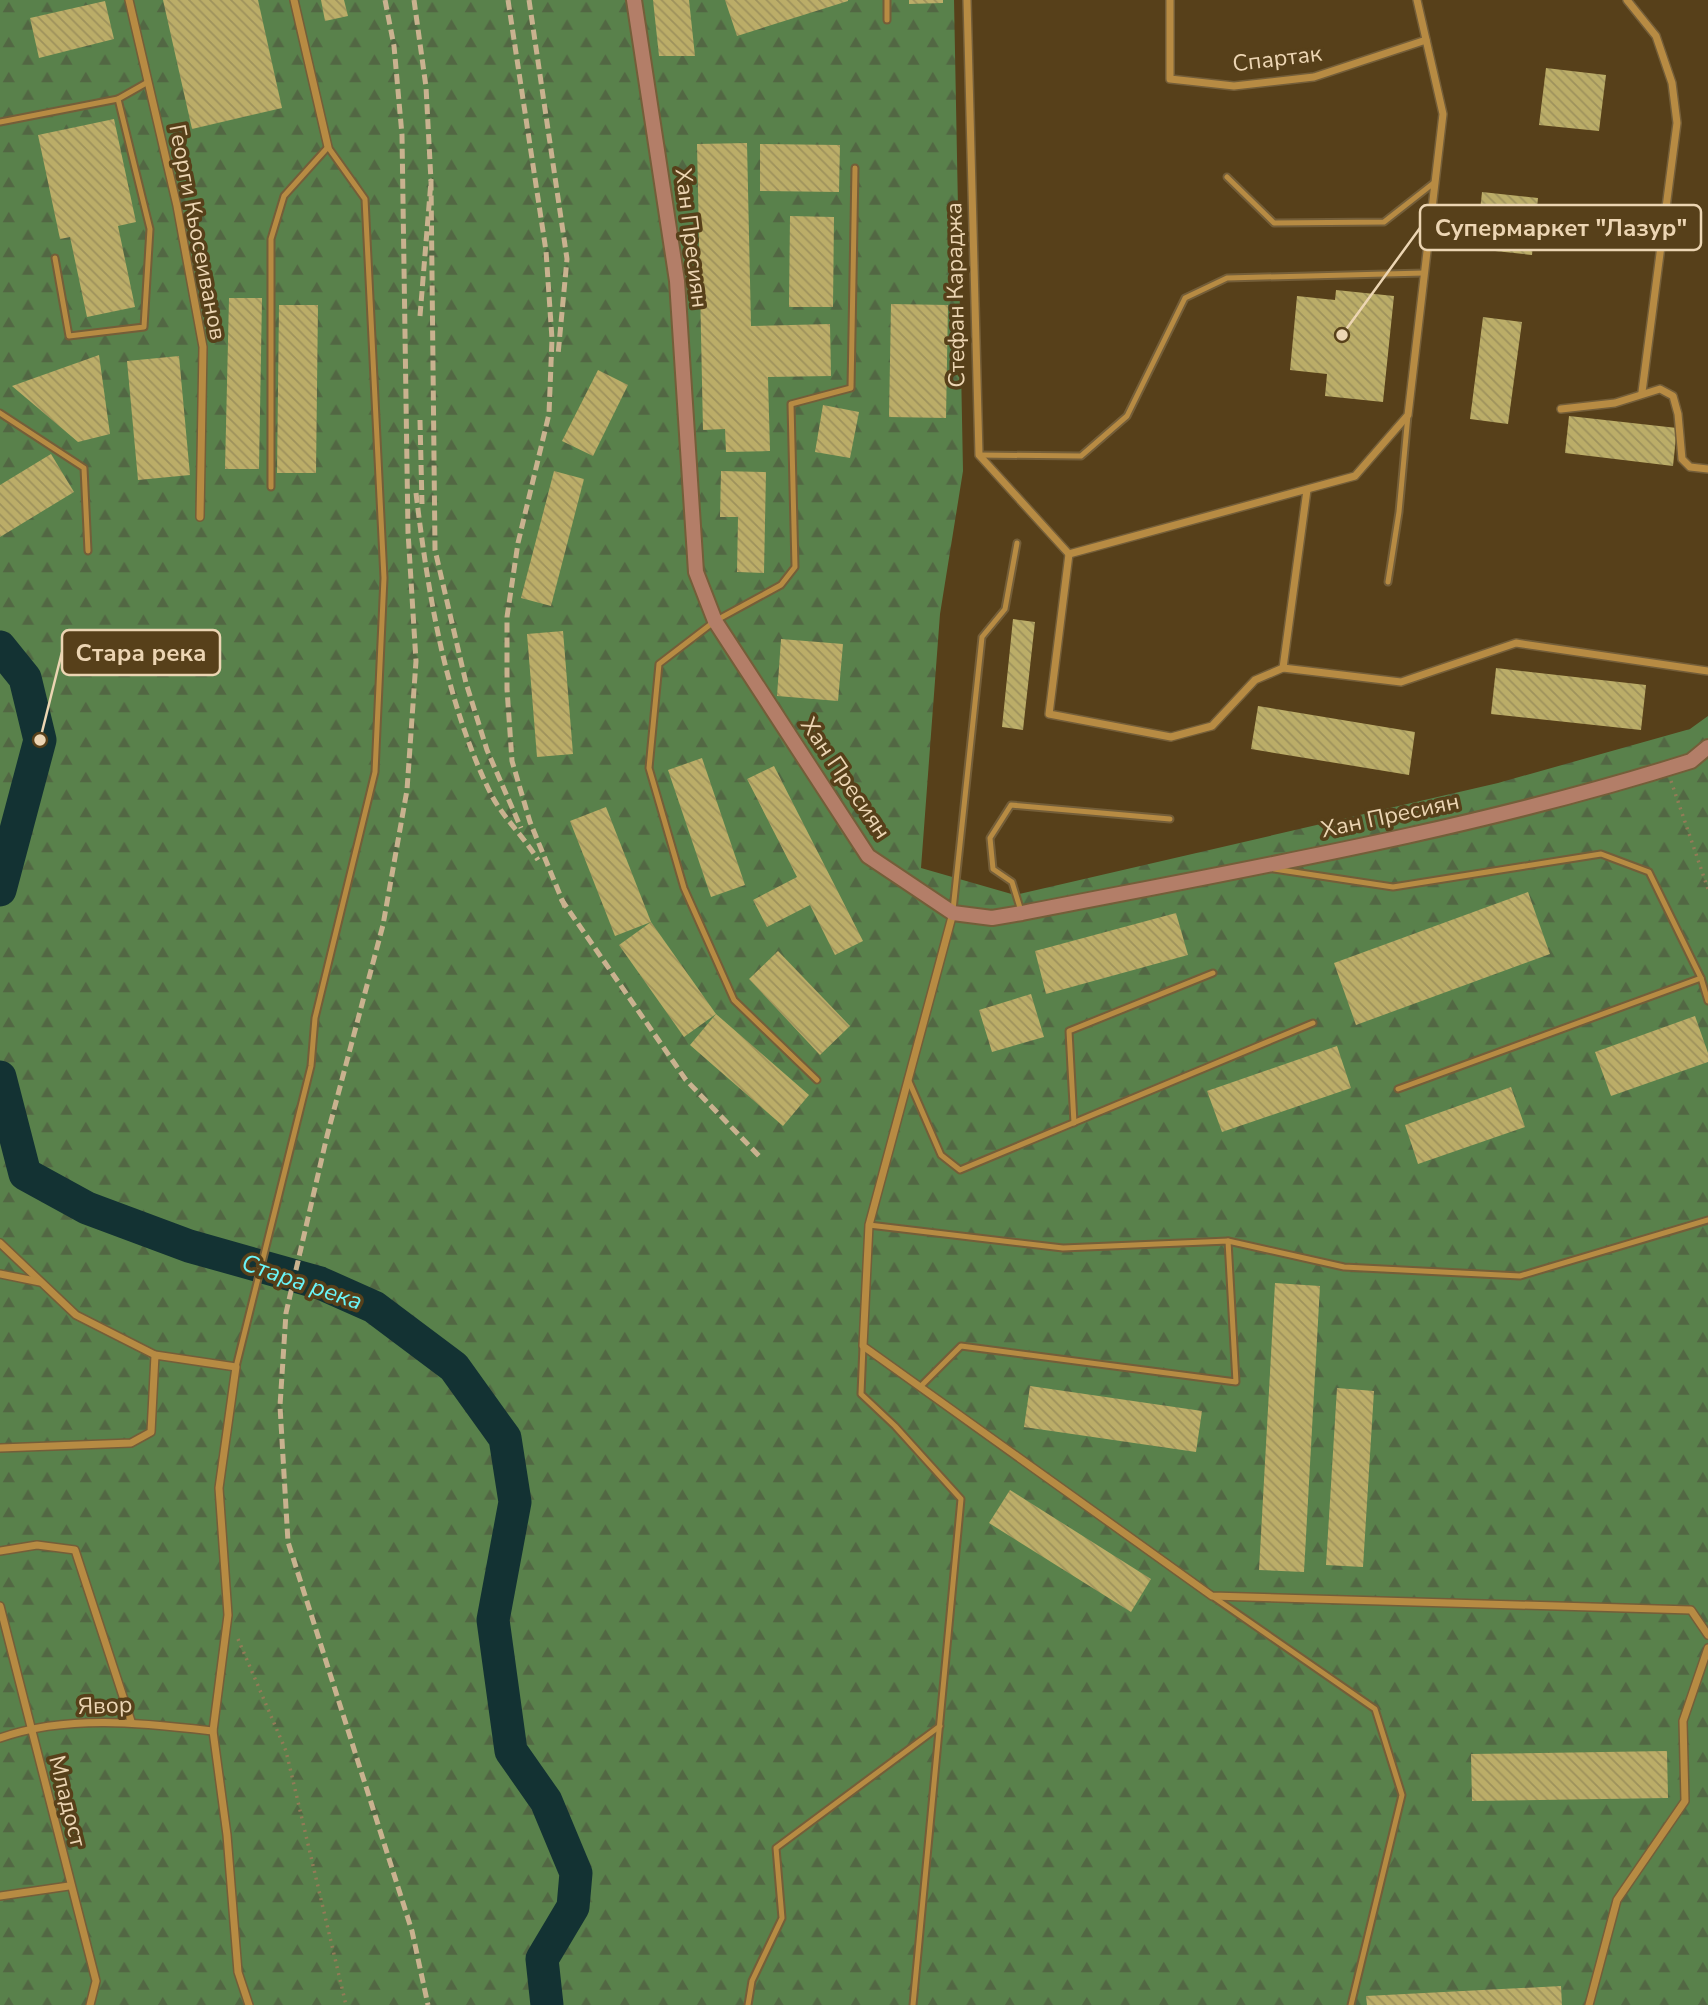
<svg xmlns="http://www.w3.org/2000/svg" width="1708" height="2005" viewBox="0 0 1708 2005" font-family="'Nunito Sans',sans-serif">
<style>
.forest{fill:url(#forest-firs)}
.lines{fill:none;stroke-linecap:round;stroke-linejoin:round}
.river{stroke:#133233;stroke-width:33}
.building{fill:url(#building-back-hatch)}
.lane-casing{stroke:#745e39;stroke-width:9}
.street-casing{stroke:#745e39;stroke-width:10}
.secondary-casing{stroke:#745e39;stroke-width:18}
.path{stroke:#927b57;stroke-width:3.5;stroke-dasharray:2 5;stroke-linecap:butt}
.lane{stroke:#b78b43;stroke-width:5}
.street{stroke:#b78b43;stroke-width:7}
.secondary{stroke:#b37e68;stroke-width:14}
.rail{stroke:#c9b28f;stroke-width:5;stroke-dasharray:10 5;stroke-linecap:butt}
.labels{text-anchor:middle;stroke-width:7;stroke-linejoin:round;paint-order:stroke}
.street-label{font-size:23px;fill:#ecd5b3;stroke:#57401a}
.water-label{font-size:24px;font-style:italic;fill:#6af5f9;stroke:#57401a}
.leader{fill:none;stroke:#ecd5b3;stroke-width:2.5}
.callout-dot{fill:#ecd5b3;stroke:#57401a;stroke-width:2.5}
.callout{fill:#57401a;stroke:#ecd5b3;stroke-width:2.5}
.callout-label{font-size:24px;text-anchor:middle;font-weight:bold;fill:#ecd5b3}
</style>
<defs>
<pattern id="forest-firs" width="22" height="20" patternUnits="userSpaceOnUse" patternTransform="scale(1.75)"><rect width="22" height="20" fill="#59814b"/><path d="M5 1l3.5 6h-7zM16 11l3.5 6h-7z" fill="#526743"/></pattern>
<pattern id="building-back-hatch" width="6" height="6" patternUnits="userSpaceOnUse" patternTransform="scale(1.75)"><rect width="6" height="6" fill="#bbad68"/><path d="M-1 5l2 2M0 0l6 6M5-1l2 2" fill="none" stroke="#9e925c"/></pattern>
</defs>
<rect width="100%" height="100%" fill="#57401a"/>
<path class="forest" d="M0,0H954L963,471L940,614L921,868L1015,895L1498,783L1690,729L1708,716V2005H0Z"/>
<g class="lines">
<g class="river">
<path d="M0,647L25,678L40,740L0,890"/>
<path d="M0,1077L25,1174L87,1208L189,1246L320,1283L374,1307L454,1367L505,1438L515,1502L493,1620L511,1751L546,1801L576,1873L573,1907L542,1959L547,2005"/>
</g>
</g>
<g class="building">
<path d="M163,0H258L282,108L192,129Z"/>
<path d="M321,0H344L348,16L325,21Z"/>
<path d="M653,0H689L695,56H659Z"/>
<path d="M725,0H848V1L737,36Z"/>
<path d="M909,0H943V3L909,4Z"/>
<path d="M105,1L114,39L39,58L30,18Z"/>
<path d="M1546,68L1606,75L1599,131L1539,125Z"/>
<path d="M114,119L136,222L118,226L135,307L87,317L70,237L60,239L38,135Z"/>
<path d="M747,143L751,326L830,324L831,376L768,377L770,451L726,452L725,429L703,430L697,144Z"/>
<path d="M760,144L840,145L839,192L760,191Z"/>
<path d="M1482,192L1538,198L1532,255L1476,249Z"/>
<path d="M790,216L834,217L833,307H789Z"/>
<path d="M1336,290L1394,296L1383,402L1325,396L1327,374L1290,370L1297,296L1335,300Z"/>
<path d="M229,298H262L259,469H225Z"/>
<path d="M891,304L948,305L946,418L889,417Z"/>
<path d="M279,305H318L316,473H277Z"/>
<path d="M1483,317L1522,322L1508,424L1470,419Z"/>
<path d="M99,355L110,434L78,442L12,386Z"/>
<path d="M179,356L190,475L138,480L127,361Z"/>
<path d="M598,370L628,385L593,456L562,441Z"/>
<path d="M823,405L859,412L850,458L815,452Z"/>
<path d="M1569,416L1677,428L1673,466L1565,453Z"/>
<path d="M51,454L74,492L0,537V485Z"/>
<path d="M554,471L584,479L551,606L521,598Z"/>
<path d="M721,471L766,472L764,573L737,572L738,517H720Z"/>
<path d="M1013,619L1035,622L1023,730L1002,727Z"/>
<path d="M563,631L573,754L537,757L527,634Z"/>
<path d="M781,639L843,644L838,701L777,696Z"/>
<path d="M1496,668L1646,685L1641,730L1491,714Z"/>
<path d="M1258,706L1415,732L1409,775L1251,749Z"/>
<path d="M702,758L745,885L711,897L668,770Z"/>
<path d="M774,766L863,941L835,955L810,905L767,927L753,900L797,877L747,779Z"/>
<path d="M606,807L651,922L615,936L570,821Z"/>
<path d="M1528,892L1550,954L1356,1025L1334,963Z"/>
<path d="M1176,913L1188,955L1046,994L1035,951Z"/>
<path d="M651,922L716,1014L684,1037L619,945Z"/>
<path d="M778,951L850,1026L820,1055L749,979Z"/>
<path d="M1031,994L1044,1037L992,1052L979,1010Z"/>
<path d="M716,1014L809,1095L783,1126L690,1045Z"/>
<path d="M1695,1016L1708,1053V1062L1611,1096L1595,1052Z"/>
<path d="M1337,1046L1351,1088L1222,1132L1207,1091Z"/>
<path d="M1511,1087L1525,1127L1418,1164L1405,1125Z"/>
<path d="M1275,1283L1320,1286L1304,1572L1259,1570Z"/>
<path d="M1030,1386L1202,1411L1196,1452L1024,1427Z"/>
<path d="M1337,1388L1374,1391L1363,1567L1326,1565Z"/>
<path d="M1010,1490L1151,1579L1131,1612L989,1523Z"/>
<path d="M1667,1751L1668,1798L1472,1801L1471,1754Z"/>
<path d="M1561,1986L1562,2005H1367L1366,1996Z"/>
</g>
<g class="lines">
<g class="lane-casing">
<g id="lane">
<path d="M887,20V0"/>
<path d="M0,122L118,99"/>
<path d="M1227,177L1274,223L1384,222L1435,182"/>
<path d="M55,258L69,336L144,327L150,229L118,99L148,82"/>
<path d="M0,413L84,468L88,551"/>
<path d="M979,455L1081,456L1127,416L1185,298L1227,278L1424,273"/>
<path d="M1388,582L1399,512L1408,415"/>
<path d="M1274,869L1393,887L1601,854L1649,872L1701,978L1708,1001"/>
<path d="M953,910L982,637L1005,609L1017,543"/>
<path d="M1021,911L1012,882L993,869L990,838L1011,805L1170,819"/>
<path d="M908,1079L941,1155L960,1170L1313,1023"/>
<path d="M817,1080L734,1000L684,888L649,768L659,664L715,621L781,585L795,567L791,404L851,388L855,168"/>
<path d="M1398,1089L1701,978"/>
<path d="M1074,1123L1069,1031L1213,973"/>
<path d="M869,1225L1063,1248L1228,1241L1236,1382L961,1346L920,1387"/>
<path d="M1228,1241L1344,1267L1520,1276L1708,1220"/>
<path d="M863,1346L861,1394L895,1426L961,1499L913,2005"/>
<path d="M236,1367L311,1066L315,1018L375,772L384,578L365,199L328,147L284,196L271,239V487"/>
<path d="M1212,1596L1375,1709L1402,1795L1351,2005"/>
<path d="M748,2005L752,1981L782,1918L776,1848L940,1726"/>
</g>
</g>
<g class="street-casing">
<g id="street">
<path d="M129,0L177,206L203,347L200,517"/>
<path d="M294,0L328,147"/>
<path d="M967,0L979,455L1069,554"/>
<path d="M1170,0V79L1234,86L1314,77L1426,40"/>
<path d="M1627,0L1656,36L1672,83L1677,123L1642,392"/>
<path d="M1561,409L1615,403L1660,389L1673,396L1678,414L1682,459L1690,467L1708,469"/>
<path d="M1069,554L1049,714L1171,737L1212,726L1255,680L1283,668L1401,682L1516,643L1708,671"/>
<path d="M1069,554L1355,476L1408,415L1443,114L1417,0"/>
<path d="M1283,668L1307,490"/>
<path d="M953,913L869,1225L863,1346L1212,1596L1691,1610L1708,1635"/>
<path d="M0,1243L76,1315L155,1355"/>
<path d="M0,1274L40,1282"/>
<path d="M0,1448L131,1443L151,1432L155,1355L236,1367L219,1488L228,1615L213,1731L227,1835L238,1972L249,2005"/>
<path d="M0,1551L37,1545L75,1550L131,1721"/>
<path d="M0,1606L96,1981L90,2005"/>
<path d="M0,1738C68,1714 143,1723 213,1731"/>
<path d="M0,1896L69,1886"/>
<path d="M1589,2005L1617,1900L1685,1801L1683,1721L1708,1648"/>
</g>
</g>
<g class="secondary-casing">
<path id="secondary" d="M634,0L677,281L696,572L715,621L868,856L953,913L992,918L1022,913C1246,869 1473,830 1691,761L1708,747"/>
</g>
<g class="path">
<path d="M1671,781L1708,889"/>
<path d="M238,1639L286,1751L346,2005"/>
</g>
<use href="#lane" class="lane"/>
<use href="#street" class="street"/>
<use href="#secondary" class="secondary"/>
<g class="rail">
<path d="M385,0L394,46L402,135L408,532L416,661L407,790L383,925L327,1136L286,1313L280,1406L288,1542L412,1931L428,2005"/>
<path d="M414,0L426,87L431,181"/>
<path d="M508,0L546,251L552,339L549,414L518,543L507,617V689L512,761L530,822L565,907"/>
<path d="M529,0L567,259L558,355"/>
<path d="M420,316L431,181L435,550L466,683L487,750L521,828"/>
<path d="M420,420L422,504"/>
<path d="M416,493C428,593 445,699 489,790C501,816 523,835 538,860"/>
<path d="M561,899L686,1080L762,1159"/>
</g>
</g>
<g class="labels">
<g class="street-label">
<text transform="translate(1277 58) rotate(-7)" y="8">Спартак</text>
<text transform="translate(198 232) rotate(79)" y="8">Георги Кьосеиванов</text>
<text transform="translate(692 238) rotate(83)" y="8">Хан Пресиян</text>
<text transform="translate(955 295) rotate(-91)" y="8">Стефан Караджа</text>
<text transform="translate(846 778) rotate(56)" y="8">Хан Пресиян</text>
<text transform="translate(1390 815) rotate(-12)" y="8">Хан Пресиян</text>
<text transform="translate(105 1705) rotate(-2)" y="8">Явор</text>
<text transform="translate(68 1801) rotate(76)" y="8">Младост</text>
</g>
<g class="water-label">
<text transform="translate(302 1282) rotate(19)" y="8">Стара река</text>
</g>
</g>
<path class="leader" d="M1342 335L1420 228M40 740L62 652"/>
<g class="callout-dot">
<circle cx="1342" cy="335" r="7"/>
<circle cx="40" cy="740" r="7"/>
</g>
<g class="callout">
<rect x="1420" y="205" width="281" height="45" rx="7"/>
<rect x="62" y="630" width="158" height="45" rx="7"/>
</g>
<g class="callout-label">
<text x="1561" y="236">Супермаркет "Лазур"</text>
<text x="141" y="661">Стара река</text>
</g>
</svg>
